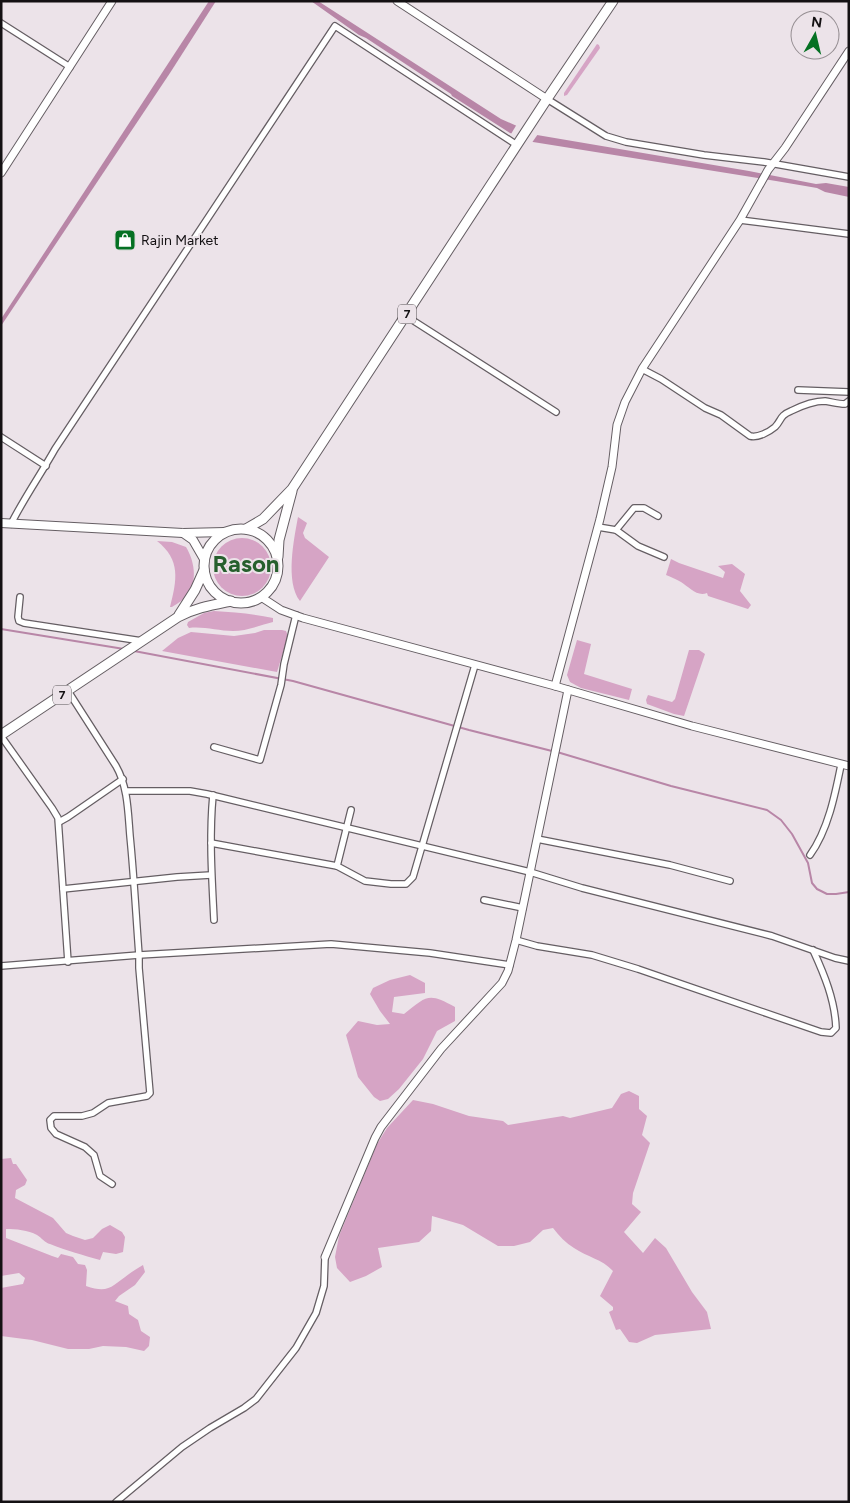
<svg xmlns="http://www.w3.org/2000/svg" width="850" height="1503" viewBox="0 0 850 1503" font-family="Figtree,sans-serif">
<style>
.green{fill:#d6a4c5}
.water{fill:#b886a7}
.pier{fill:#ece3e9}
.lines{fill:none;stroke-linecap:round;stroke-linejoin:round}
.stream{stroke:#b886a7;stroke-width:2}
.minor-casing{stroke:#655e63;stroke-width:8}
.tertiary-casing{stroke:#655e63;stroke-width:9}
.secondary-casing{stroke:#655e63;stroke-width:10}
.trunk-casing{stroke:#655e63;stroke-width:11}
.minor{stroke:#fff;stroke-width:5.5}
.tertiary{stroke:#fff;stroke-width:7}
.secondary{stroke:#fff;stroke-width:8}
.trunk{stroke:#fff;stroke-width:9}
.labels{text-anchor:middle;stroke-width:4;stroke-linejoin:round;paint-order:stroke}
.shield{fill:#ece3e9;stroke:#555053;stroke-width:1}
.shield-label{font-size:12px;font-weight:bold;fill:#141113}
.poi-label{font-size:14px;fill:#141113;stroke:#ece3e9;text-anchor:start}
.town-label{font-size:24px;font-weight:bold;fill:#265f2d;stroke:#ece3e9}
</style>
<rect width="100%" height="100%" fill="#ece3e9"/>
<g class="green">
<path d="M597,44L599,45L600,48L567,95L564,96V93Z"/>
<path d="M298,517L307,523L303,533L305,538L329,557L300,601C285,582 294,539 298,517Z"/>
<circle cx="242" cy="567" r="29"/>
<path d="M157,541L172,542L186,547C194,560 198,580 188,594C184,600 178,603 172,607H170C177,580 181,560 157,541Z"/>
<path d="M671,559L679,563L723,578L725,572L718,566L732,564L745,574L740,591L751,605L748,609L708,596L707,593C697,597 689,587 681,582C676,579 671,577 666,575Z"/>
<path d="M214,611C234,612 254,614 273,618V622C261,625 246,631 233,631C218,631 203,626 189,628L187,625L188,622L204,613Z"/>
<path d="M264,630H282L286,631L288,636L277,672L162,651L178,638L191,632L234,636L255,633Z"/>
<path d="M577,640L591,644L584,674L632,689L629,700L581,688L570,682L567,675Z"/>
<path d="M689,650H699L705,654L684,716L674,714L647,704L646,700L648,695L672,702L675,699Z"/>
<path d="M410,975L425,983V993L394,997L392,1012L404,1014C427,996 428,992 455,1007V1021L437,1031L423,1059L399,1089L388,1099L380,1101L374,1097L358,1077L346,1035L358,1021L377,1025L390,1024L380,1011L370,994L373,988L390,980Z"/>
<path d="M629,1091L639,1096V1109L647,1116L642,1135L650,1143L633,1193L632,1204L641,1212L624,1232L643,1253L655,1238L666,1248L692,1292L707,1312L711,1329L655,1335L637,1343L629,1342L620,1329L616,1330L609,1312L613,1310V1307L600,1296L613,1271C602,1259 587,1257 574,1248C566,1243 559,1236 553,1228L543,1230L530,1242L514,1246H498L463,1225L432,1216L431,1231L419,1242L378,1248L382,1267L366,1276L350,1282L337,1268L335,1257L339,1236L377,1144L387,1128L413,1100L433,1104L469,1116L503,1121L508,1125L563,1116L570,1118L612,1108L621,1094Z"/>
<path d="M11,1158L13,1164H16L27,1180L25,1185L16,1190L15,1198L53,1218L66,1233L73,1236L85,1240L93,1238L102,1229L110,1225L122,1232L125,1237L123,1252L116,1254L103,1252L100,1260C83,1255 67,1251 50,1244C45,1243 42,1238 37,1235C28,1230 16,1229 6,1229V1238L52,1256L58,1258L61,1254L73,1257L78,1264L85,1265L87,1270L86,1286C109,1294 112,1286 129,1274C133,1271 138,1268 143,1265L145,1272L135,1285L119,1296L115,1301L128,1306L129,1314L138,1320L141,1331L150,1337L149,1346L144,1351L126,1347L103,1346L89,1349H68L32,1340L1,1336V1288L23,1284L25,1278L19,1273L1,1276V1159Z"/>
</g>
<g class="water">
<path d="M209,1H216L170,73L1,326V319Z"/>
<path d="M311,1H318L501,119L537,135L749,171L816,184L826,183L849,187V197L825,192L817,188L776,181L533,142L510,133L452,96L451,94L366,38L359,35Z"/>
</g>
<path class="pier" d="M517,124L538,134L531,144L511,134Z"/>
<g class="lines">
<g class="stream">
<path d="M1,629L124,649"/>
<path d="M134,651L293,681L469,730L552,751"/>
<path d="M557,752L671,786L767,810L781,820L792,834L808,863L812,883L817,889L827,894H836L849,892"/>
</g>
<g class="minor-casing">
<g id="minor">
<path d="M1,23L70,67"/>
<path d="M547,99L606,136L626,142L704,155L764,162L849,177"/>
<path d="M740,220L849,234"/>
<path d="M406,316L556,412"/>
<path d="M642,369L661,379L705,408L721,415L750,436C758,438 769,432 775,427C782,420 779,416 791,411C801,406 814,401 825,401C832,402 838,404 845,404L849,401"/>
<path d="M798,390L849,392"/>
<path d="M1,437L46,466"/>
<path d="M11,524C24,498 41,474 55,449L335,26L517,145"/>
<path d="M598,527L616,530L638,546L664,557"/>
<path d="M616,530L634,508H644L658,516"/>
<path d="M20,597L18,617L19,621L24,623L142,641"/>
<path d="M68,691L116,766C128,787 128,812 130,836C134,876 136,916 139,955V968L150,1093L147,1096L108,1103L93,1113L82,1116H54L50,1120L51,1128L56,1134L85,1147L94,1155L100,1176L112,1184"/>
<path d="M1,736L52,808L58,818L68,962"/>
<path d="M214,747L260,760L281,685L284,664L296,615"/>
<path d="M126,791H190L207,794L530,872L582,888L772,936L835,958L849,961"/>
<path d="M213,795C209,837 212,879 214,920"/>
<path d="M351,810L337,866L365,881L391,884H406L413,877L475,665"/>
<path d="M59,822L68,817L123,779"/>
<path d="M537,839L670,865L730,881"/>
<path d="M211,843L337,866"/>
<path d="M810,855C828,830 835,795 841,765"/>
<path d="M63,889L177,877L211,875"/>
<path d="M484,900L523,908"/>
<path d="M516,940L537,946L592,955L638,969L821,1032L831,1033L836,1028C835,1000 824,974 813,950"/>
<path d="M1,966L139,955L331,944L430,953L510,965"/>
<path d="M116,1502L182,1447L210,1428L244,1408L256,1399L296,1348L316,1313L324,1286L325,1257"/>
</g>
</g>
<g class="tertiary-casing">
<g id="tertiary">
<path d="M397,1L547,99"/>
<path d="M1,173L112,1"/>
<path d="M261,597L281,610L303,618L555,686L692,726L849,766"/>
<path d="M555,686L600,519L612,467L617,425L625,402L642,369L740,220L768,170L785,148L849,51"/>
<path d="M325,1257L375,1138L381,1127L441,1049L502,983L508,971L516,940L568,690"/>
</g>
</g>
<g class="secondary-casing">
<g id="secondary">
<path d="M1,523L183,533L225,532"/>
<path d="M183,533L193,540L204,559"/>
</g>
</g>
<g class="trunk-casing">
<g id="trunk">
<path d="M246,529L263,519L292,489L547,99L613,1"/>
<circle cx="241" cy="566" r="37"/>
<path d="M278,557L279,540L292,491"/>
<path d="M179,615L195,590L204,570"/>
<path d="M1,735L178,617C195,608 212,605 231,601"/>
</g>
</g>
<use href="#minor" class="minor"/>
<use href="#tertiary" class="tertiary"/>
<use href="#secondary" class="secondary"/>
<use href="#trunk" class="trunk"/>
</g>
<defs>
<g id="shop-square" transform="scale(1.125)"><rect x="-9" y="-9" width="18" height="18" rx="4" fill="#057123" stroke="#ece3e9"/><path d="M-5-2.5h2.3a2.7 3.5 0 0 1 5.4 0H5L5.5 6h-11ZM-1.5-2.5h3a1.5 2.3 0 0 0-3 0Z" fill="#fff"/></g>
</defs>
<g fill-rule="evenodd">
<use href="#shop-square" x="125" y="240"/>
</g>
<g class="labels">
<g class="shield">
<rect x="398" y="304.5" width="18" height="19" rx="4"/>
<rect x="53" y="685.5" width="18" height="19" rx="4"/>
</g>
<g class="shield-label">
<text x="407" y="318">7</text>
<text x="62" y="699">7</text>
</g>
<g class="poi-label">
<text x="141" y="245">Rajin Market</text>
</g>
<g class="town-label">
<text x="246" y="572">Rason</text>
</g>
</g>
<rect width="850" height="1503" fill="none" stroke="#141113" stroke-width="5"/>
<g transform="translate(815 35) rotate(8)"><circle r="24" fill="#ece3e9" stroke="#968f93"/>
<path d="M0-4L9 19L0 12L-9 19Z" fill="#057123"/>
<text y="-8" font-size="14" font-weight="bold" text-anchor="middle" fill="#141113">N</text>
</g>
</svg>
